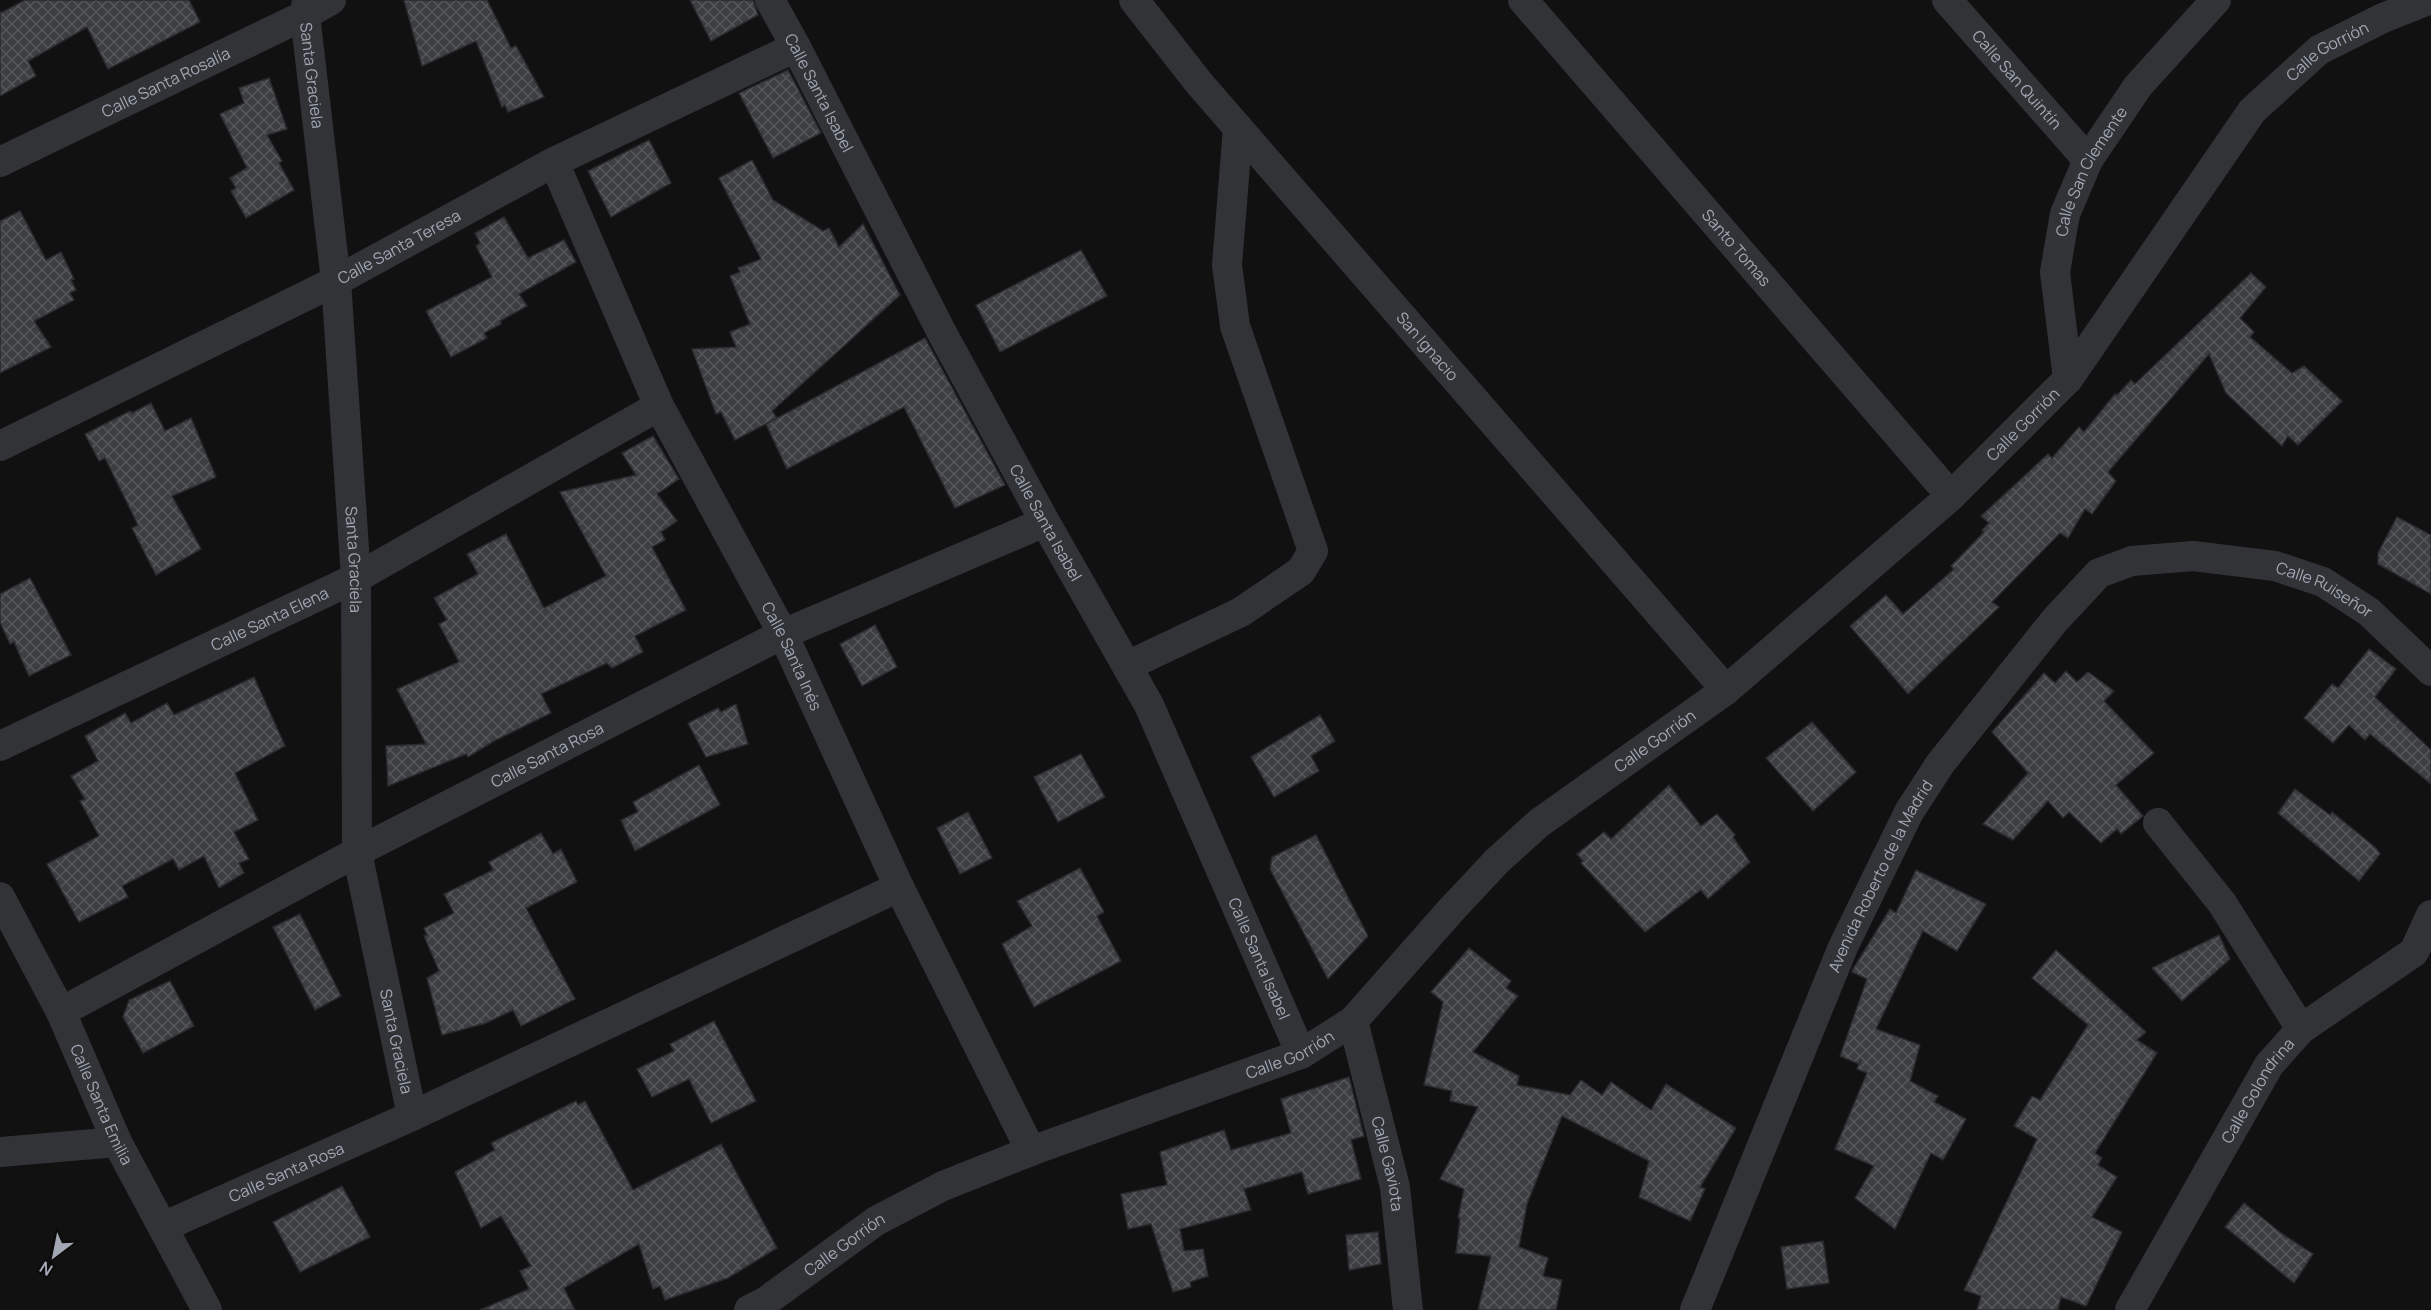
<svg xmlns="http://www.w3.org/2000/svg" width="2431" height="1310" viewBox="0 0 2431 1310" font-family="Manrope,sans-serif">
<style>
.building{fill:url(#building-cross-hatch);stroke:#2a2b2e;stroke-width:1.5}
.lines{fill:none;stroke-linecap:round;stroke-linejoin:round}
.minor{stroke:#313337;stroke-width:30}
.labels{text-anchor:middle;stroke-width:6;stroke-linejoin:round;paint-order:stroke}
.street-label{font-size:16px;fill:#a1a8b4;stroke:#0c0c0d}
</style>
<defs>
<pattern id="building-cross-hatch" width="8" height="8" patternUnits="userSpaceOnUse" patternTransform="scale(1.5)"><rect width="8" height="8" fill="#3d3e42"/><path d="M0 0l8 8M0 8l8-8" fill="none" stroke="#56575b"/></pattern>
</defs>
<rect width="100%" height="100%" fill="#111112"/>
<g class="building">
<path d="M25,0H189L200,22L108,69L87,27L28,61L36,76L0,96V11L1,13Z"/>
<path d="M404,0H487L511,48L516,46L544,97L508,112L505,105L502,107L476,41L422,66Z"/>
<path d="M690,0H753L758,15L711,41Z"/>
<path d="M788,70L821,133L773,158L739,93Z"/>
<path d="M269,78L287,129L267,135L282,161L279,163L294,190L246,218L231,191L236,188L230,178L247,168L220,114L244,103L239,88Z"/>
<path d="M649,140L671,183L611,217L588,171Z"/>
<path d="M752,160L773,200L823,231L829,228L839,247L863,224L900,295L772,411L777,418L735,440L721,412L716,414L692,349L736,347L730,332L750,324L730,276L740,272L738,268L761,259L719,178Z"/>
<path d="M20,211L46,260L61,252L74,279L71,280L76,290L70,293L74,300L34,321L51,347L0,373V221Z"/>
<path d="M504,217L528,258L564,240L576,262L519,294L527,306L500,321L501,324L484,333L487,338L451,357L426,311L492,277L476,246L480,243L475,233Z"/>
<path d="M1081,250L1107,296L1000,352L976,305Z"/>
<path d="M2251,273L2266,287L2240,318L2254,332L2250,337L2292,373L2304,366L2342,401L2298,445L2288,436L2282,446L2226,393L2209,354L2108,472L2116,481L2092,514L2085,509L2068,538L2060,533L1992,602L1999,607L1908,694L1850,626L1886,595L1903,614L1954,569L1951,566L1984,532L1982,530L1989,523L1981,516L2048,454L2052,458L2079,427L2084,432L2115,394L2117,395L2131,380L2135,384Z"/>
<path d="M925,338L1005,485L955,508L904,407L787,469L766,424Z"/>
<path d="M151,403L165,431L191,418L216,477L172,496L201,549L156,575L132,528L138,525L105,458L99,461L85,434L130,411L132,413Z"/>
<path d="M653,436L679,479L657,494L677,521L661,532L665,540L652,547L686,610L635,636L643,652L612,668L607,663L541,694L551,713L494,741L468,757L466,754L388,786L386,746L426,744L397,689L459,662L439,624L447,620L434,598L478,574L467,554L506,534L544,608L606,576L560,492L636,475L622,453Z"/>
<path d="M2397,517L2431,535V594L2378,564V553Z"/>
<path d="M30,578L71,655L29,676L14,642L10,644L0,622V594Z"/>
<path d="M875,625L897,667L862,686L840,644Z"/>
<path d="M2369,649L2396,669L2375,697L2431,750V784L2370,734L2365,740L2349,725L2333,743L2304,718L2332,684L2338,688Z"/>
<path d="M2066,671L2077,682L2088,672L2114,691L2104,701L2154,753L2116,785L2143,816L2121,834L2117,829L2101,843L2069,812L2063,818L2048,801L2013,840L1983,824L2028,773L1992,732L2044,673L2055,683Z"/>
<path d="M254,677L285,746L235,773L258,820L234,832L249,859L239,863L244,873L219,888L204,856L179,870L173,859L122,886L128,897L79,922L47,864L99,836L80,801L85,799L71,776L98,761L85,736L125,713L131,723L167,703L174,715Z"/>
<path d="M736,704L748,744L706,757L688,723L718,708L721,712Z"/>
<path d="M1320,715L1335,741L1311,756L1319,771L1274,797L1251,757Z"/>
<path d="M1812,722L1856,772L1813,811L1766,758Z"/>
<path d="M1081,754L1105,797L1058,822L1034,777Z"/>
<path d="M699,765L720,805L635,851L621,820L638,812L633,802Z"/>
<path d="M1669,785L1701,826L1717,814L1735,835L1733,837L1750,862L1708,899L1701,890L1645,932L1581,863L1583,861L1577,854L1604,832L1611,839Z"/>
<path d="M2295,789L2330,815L2332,812L2376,848L2380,854L2359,881L2278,813Z"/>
<path d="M968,812L992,858L960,874L937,828Z"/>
<path d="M541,833L553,854L561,849L577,882L526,908L575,999L521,1026L513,1010L486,1023L442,1035L427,978L439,971L424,936L427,935L424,928L454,913L444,894L493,870L489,862Z"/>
<path d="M1316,835L1368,936L1328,979L1270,869L1272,857Z"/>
<path d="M1080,868L1104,912L1097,916L1121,961L1034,1007L1002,944L1032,926L1017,901Z"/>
<path d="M1916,870L1986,904L1957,951L1923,931L1876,1029L1920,1045L1910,1081L1938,1096L1934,1102L1966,1119L1943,1160L1931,1153L1895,1229L1855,1198L1874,1166L1835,1149L1867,1073L1857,1069L1861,1059L1859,1064L1840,1056L1867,979L1852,972L1853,969L1890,909L1896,913Z"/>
<path d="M300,914L341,996L315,1010L273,927Z"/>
<path d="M2219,935L2230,959L2182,1001L2152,968Z"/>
<path d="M1469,948L1511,981L1506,988L1518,996L1473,1052L1519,1076L1517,1085L1570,1095L1581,1080L1602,1095L1611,1082L1651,1110L1666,1084L1736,1128L1700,1187L1705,1189L1690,1221L1639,1197L1649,1161L1562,1116L1527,1204L1519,1247L1548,1258L1543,1276L1562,1280L1556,1310H1478L1491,1256L1456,1253L1460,1218H1458L1464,1189L1440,1179L1478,1107L1450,1101L1452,1091L1424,1085L1443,1002L1431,992Z"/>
<path d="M2056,950L2146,1032L2137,1040L2157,1053L2095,1153L2102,1158L2098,1165L2117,1177L2092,1217L2122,1232L2086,1306L2061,1297L2058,1310H1977L1981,1296L1964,1290L2037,1139L2014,1126L2032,1096L2040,1100L2088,1025L2032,978Z"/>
<path d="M170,981L194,1026L143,1053L123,1017L129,1000Z"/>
<path d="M714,1021L756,1101L711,1123L689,1079L652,1097L637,1069L674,1051L670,1044Z"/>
<path d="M1349,1077L1364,1136L1351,1140L1361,1179L1308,1194L1302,1172L1244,1189L1251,1210L1180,1229L1184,1251L1203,1249L1208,1276L1190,1282L1191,1287L1173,1292L1151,1224L1128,1229L1121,1194L1167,1185L1160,1152L1224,1130L1231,1150L1291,1133L1281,1099Z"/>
<path d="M576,1101L578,1105L585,1101L633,1190L721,1144L777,1248L728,1278L665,1300L660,1286L653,1289L639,1244L564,1288L575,1310H480L529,1289L520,1271L531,1266L501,1216L481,1228L455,1172L495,1150L491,1143Z"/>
<path d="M342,1186L370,1237L300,1272L273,1222Z"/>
<path d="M2244,1203L2281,1233L2313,1254L2294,1283L2225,1227Z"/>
<path d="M1378,1232L1381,1264L1349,1270L1346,1235Z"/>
<path d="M1823,1241L1829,1283L1787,1289L1781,1247Z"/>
</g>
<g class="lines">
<g class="minor">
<path id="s1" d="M307,0L305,15L336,281L356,578L357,852L412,1116"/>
<path id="s2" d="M770,0L796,47L942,333L1045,522L1149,705L1301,1054"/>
<path id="s3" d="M1134,0L1199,83L1726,690"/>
<path id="s4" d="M1523,0L1951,496"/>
<path id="s5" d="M1947,0L2088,160"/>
<path id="s6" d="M0,162L305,15L331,0"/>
<path id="s7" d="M554,162L659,406L783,634L899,887L1031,1151"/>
<path id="s8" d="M2068,379L2055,272L2065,214L2088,160L2138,86L2216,0"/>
<path id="s9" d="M0,446L336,281L554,162L796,47"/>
<path d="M1127,666L1241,612L1301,571L1313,551L1235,326L1227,265L1238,128"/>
<path id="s10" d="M0,746L356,578L659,406"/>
<path d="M2158,823L2222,903L2301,1029"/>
<path id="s11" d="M0,897L61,1012L117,1142L207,1310"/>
<path id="s12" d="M61,1012L357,852L783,634L1045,522"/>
<path id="s13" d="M1353,1021L1395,1187L1408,1310"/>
<path d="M0,1152L117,1142"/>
<path id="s14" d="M163,1227L412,1116L899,887"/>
<path id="s15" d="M749,1310L765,1302L876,1221L943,1186L1031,1151L1301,1054L1353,1021L1452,909L1497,861L1539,823L1726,690L1951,496L2068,379L2252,111L2319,50L2383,18L2428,0"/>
<path id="s16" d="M1695,1310L1843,947L1909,812L1940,764L2055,620L2099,573L2132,561L2193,556L2275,566L2323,582L2369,612L2431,671"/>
<path id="s17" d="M2130,1310L2269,1065L2301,1029L2414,952L2431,915"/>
</g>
</g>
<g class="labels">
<g class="street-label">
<text dy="6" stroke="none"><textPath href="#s15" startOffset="2060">Calle Gorrión</textPath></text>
<text dy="6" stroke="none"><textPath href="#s1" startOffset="76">Santa Graciela</textPath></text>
<text dy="6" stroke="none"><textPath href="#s5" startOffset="106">Calle San Quintín</textPath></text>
<text dy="6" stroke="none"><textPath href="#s6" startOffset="184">Calle Santa Rosalía</textPath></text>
<text dy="6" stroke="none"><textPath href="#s2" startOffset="105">Calle Santa Isabel</textPath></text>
<text dy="6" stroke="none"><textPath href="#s8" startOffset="216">Calle San Clemente</textPath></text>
<text dy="6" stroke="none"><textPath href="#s9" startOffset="446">Calle Santa Teresa</textPath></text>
<text dy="6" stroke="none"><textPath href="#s4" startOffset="327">Santo Tomas</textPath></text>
<text dy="6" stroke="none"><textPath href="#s3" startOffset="454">San Ignacio</textPath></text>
<text dy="6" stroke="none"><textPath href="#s15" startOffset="1574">Calle Gorrión</textPath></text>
<text dy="6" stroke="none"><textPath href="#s2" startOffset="591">Calle Santa Isabel</textPath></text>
<text dy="6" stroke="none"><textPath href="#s1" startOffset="562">Santa Graciela</textPath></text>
<text dy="6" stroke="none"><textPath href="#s16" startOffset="1082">Calle Ruiseñor</textPath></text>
<text dy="6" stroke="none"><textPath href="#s10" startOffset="298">Calle Santa Elena</textPath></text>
<text dy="6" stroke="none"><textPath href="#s7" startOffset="549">Calle Santa Inés</textPath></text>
<text dy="6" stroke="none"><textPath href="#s15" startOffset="1088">Calle Gorrión</textPath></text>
<text dy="6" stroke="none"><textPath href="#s12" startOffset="550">Calle Santa Rosa</textPath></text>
<text dy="6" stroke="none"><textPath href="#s16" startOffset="472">Avenida Roberto de la Madrid</textPath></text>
<text dy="6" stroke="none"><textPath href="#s2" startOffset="1077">Calle Santa Isabel</textPath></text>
<text dy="6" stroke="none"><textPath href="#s1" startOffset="1048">Santa Graciela</textPath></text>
<text dy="6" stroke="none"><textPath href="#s15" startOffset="602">Calle Gorrión</textPath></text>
<text dy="6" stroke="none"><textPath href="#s17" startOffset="254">Calle Golondrina</textPath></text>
<text dy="6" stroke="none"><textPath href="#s11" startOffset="231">Calle Santa Emilia</textPath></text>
<text dy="6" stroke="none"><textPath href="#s13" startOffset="147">Calle Gaviota</textPath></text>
<text dy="6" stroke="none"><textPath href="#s14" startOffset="135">Calle Santa Rosa</textPath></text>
<text dy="6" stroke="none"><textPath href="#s15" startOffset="116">Calle Gorrión</textPath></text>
</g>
</g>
<g transform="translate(54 1256) rotate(212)" stroke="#0c0c0d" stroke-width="4.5" paint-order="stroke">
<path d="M0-4.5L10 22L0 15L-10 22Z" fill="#a1a8b4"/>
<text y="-9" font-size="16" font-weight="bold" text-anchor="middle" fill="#a1a8b4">N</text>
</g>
</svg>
